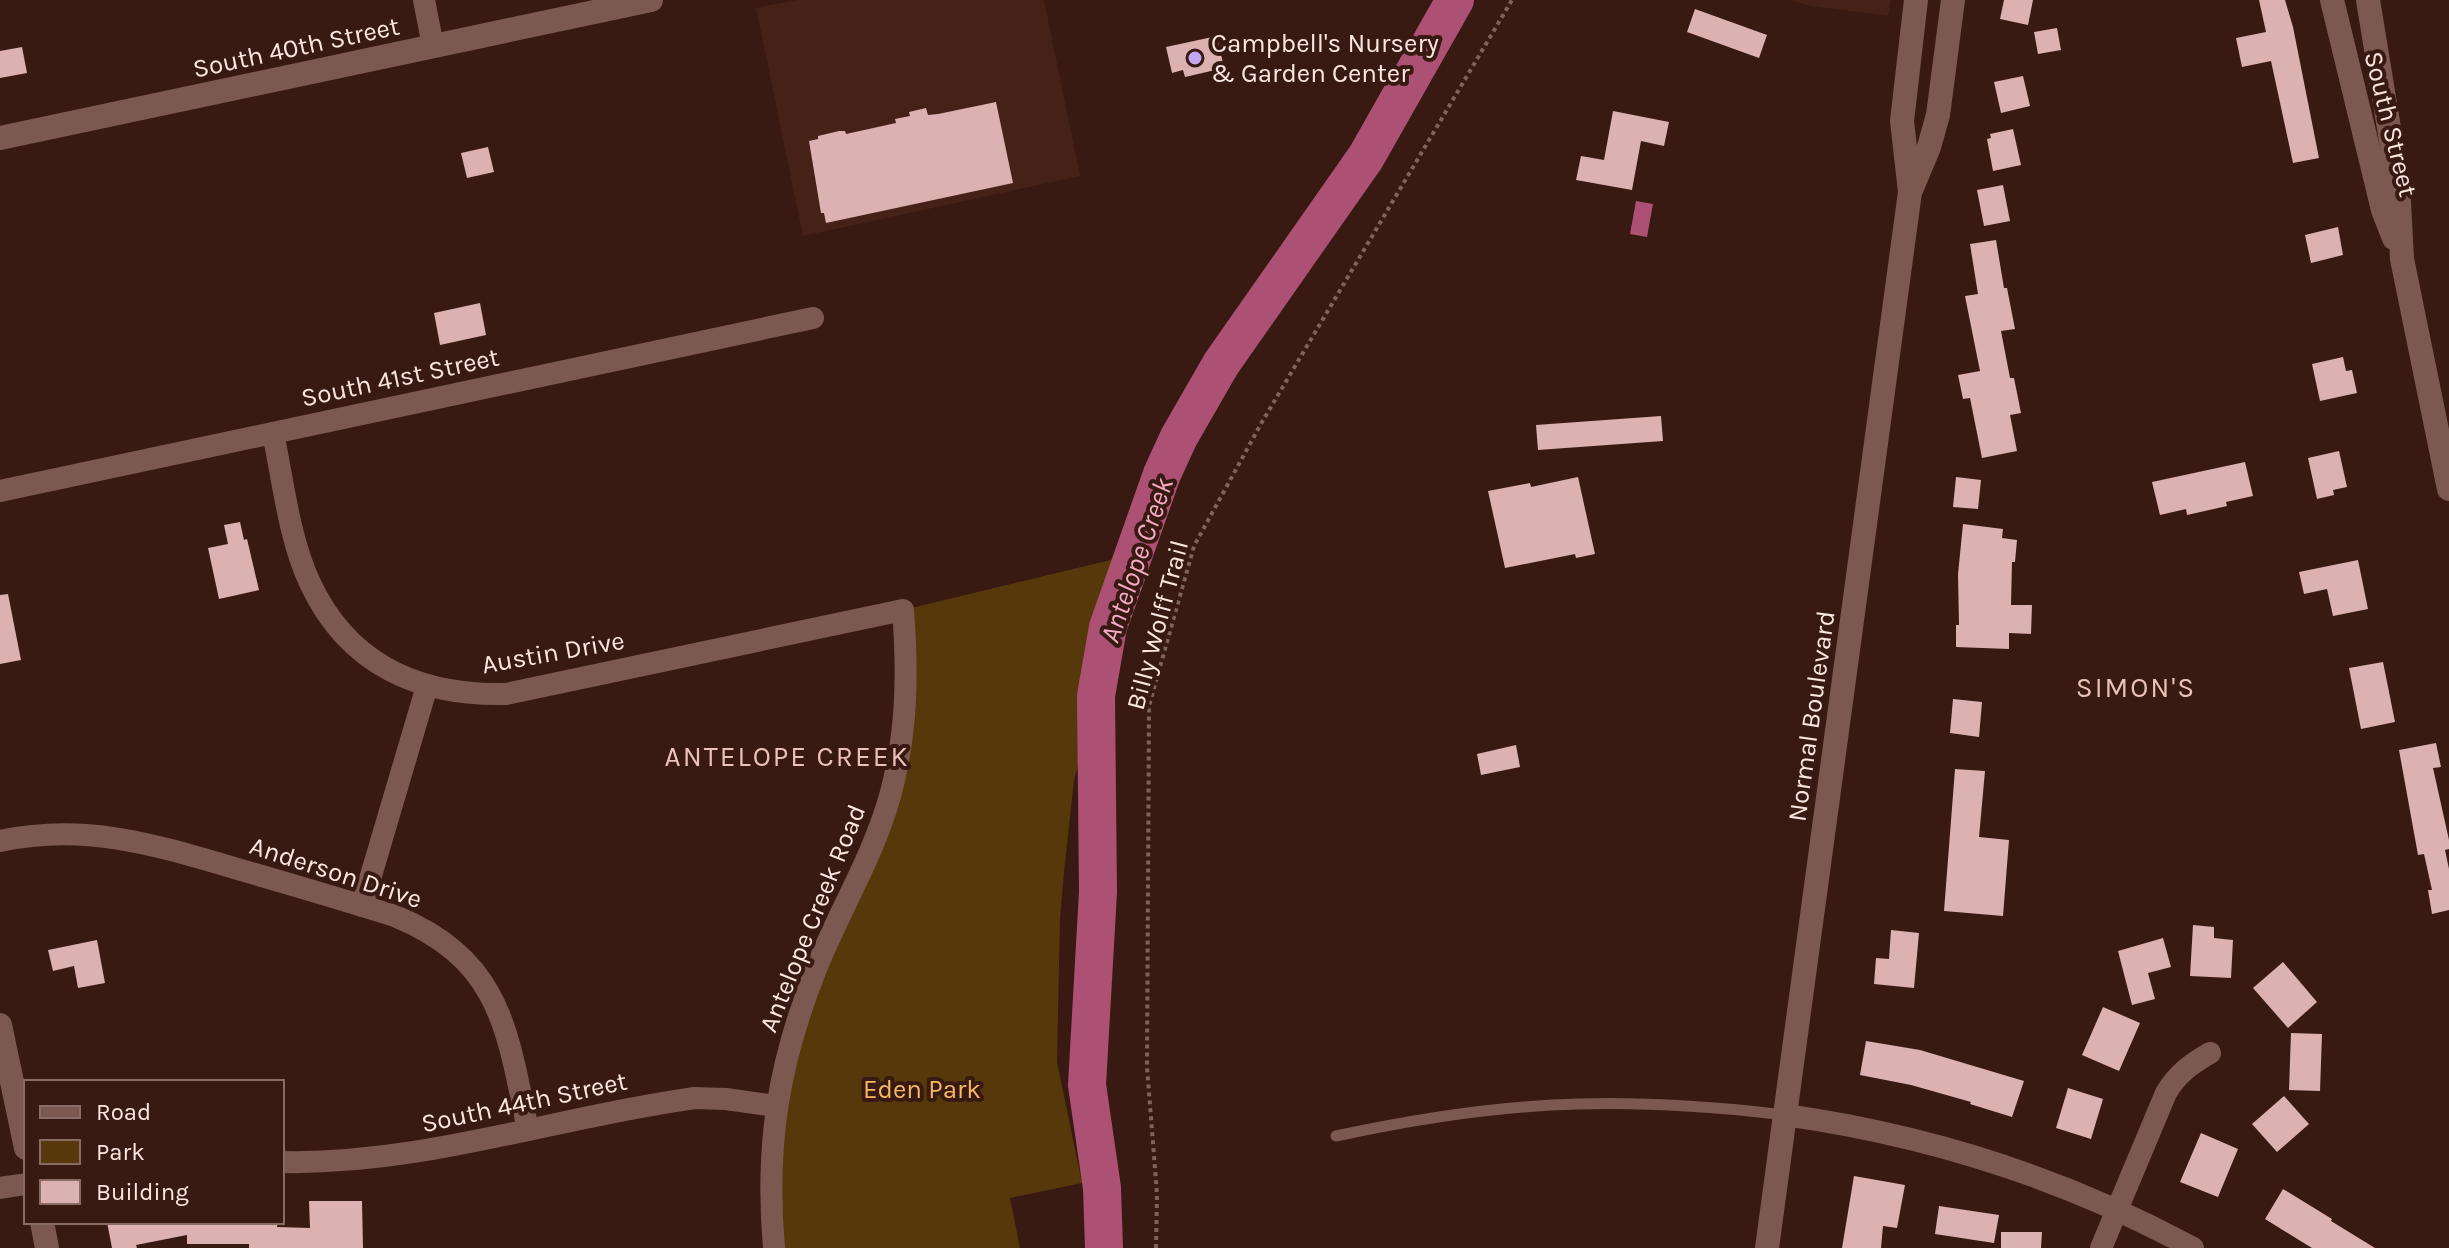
<svg xmlns="http://www.w3.org/2000/svg" width="2449" height="1248" viewBox="0 0 2449 1248" font-family="Karla,sans-serif">
<style>
.built{fill:#452118}
.green{fill:#56380b}
.water{fill:#ac5074}
.lines{fill:none;stroke-linecap:round;stroke-linejoin:round}
.river{stroke:#ac5074;stroke-width:38}
.building{fill:#dbb1b2}
.path{stroke:#7e635d;stroke-width:4;stroke-dasharray:4 4;stroke-linecap:butt}
.lane{stroke:#7c5950;stroke-width:11}
.street{stroke:#7c5950;stroke-width:22}
.secondary{stroke:#7c5950;stroke-width:24}
.poi-dot{fill:#c3a7f2;stroke:#381a13;stroke-width:3}
.labels{text-anchor:middle;stroke-width:8;stroke-linejoin:round;paint-order:stroke}
.poi-label{font-size:26px;fill:#fce6e1;stroke:#381a13;text-anchor:start}
.street-label{font-size:26px;fill:#fce6e1;stroke:#381a13}
.park-label{font-size:26px;fill:#f6b863;stroke:#381a13}
.water-label{font-size:28px;font-style:italic;fill:#f6abc4;stroke:#381a13}
.neighbourhood-label{font-size:28px;letter-spacing:2px;fill:#eac2b7;stroke:#381a13}
</style>
<rect width="100%" height="100%" fill="#381a13"/>
<g class="built">
<path d="M797,0H1044L1080,176L803,236L756,8Z"/>
<path d="M1789,0H1891L1888,16L1811,6Z"/>
</g>
<path class="green" d="M1148,551L1109,653L1074,780L1064,872L1060,919L1057,1062L1082,1183L1010,1198L1020,1248H774L776,1106L890,798L903,610Z"/>
<path class="water" d="M1636,201L1653,204L1647,237L1630,234Z"/>
<g class="lines">
<path class="river" d="M1104,1248L1102,1188L1087,1085L1098,892L1096,696L1108,627L1162,474L1179,437L1221,364L1366,157L1455,0"/>
</g>
<g class="building">
<path d="M2004,0H2033L2028,25L2000,19Z"/>
<path d="M2259,0H2285L2293,27L2319,158L2293,163L2271,61L2242,67L2236,38L2266,32Z"/>
<path d="M1695,9L1767,35L1759,58L1687,32Z"/>
<path d="M2057,28L2061,50L2038,54L2034,32Z"/>
<path d="M1217,36L1224,68L1185,77L1183,70L1172,73L1166,47Z"/>
<path d="M22,47L27,73L0,78V51Z"/>
<path d="M2023,76L2030,106L2001,113L1994,82Z"/>
<path d="M996,102L1013,183L826,223L824,213H821L809,141L818,139V136L839,131H845L846,134L896,123L895,119L910,116L909,112L926,108L928,115L938,114Z"/>
<path d="M1613,111L1669,122L1664,146L1641,141L1632,190L1576,180L1581,156L1604,160Z"/>
<path d="M2013,129L2021,165L1993,171L1987,139L1991,138L1990,134Z"/>
<path d="M488,147L494,172L467,178L461,153Z"/>
<path d="M2003,185L2010,221L1984,226L1977,190Z"/>
<path d="M2338,227L2343,255L2311,263L2305,235Z"/>
<path d="M1996,240L2004,288H2007L2015,329L2001,331L2010,378H2014L2021,413L2010,415L2017,451L1982,458L1970,398L1963,399L1958,375L1980,371L1965,296L1978,294L1970,244Z"/>
<path d="M480,303L486,335L440,345L434,313Z"/>
<path d="M2343,357L2346,371L2352,370L2357,393L2320,401L2312,364Z"/>
<path d="M1661,416L1663,441L1538,450L1536,425Z"/>
<path d="M2339,451L2347,487L2333,490L2334,495L2317,499L2308,458Z"/>
<path d="M2245,462L2253,496L2226,502L2227,506L2187,515L2186,509L2160,515L2152,482Z"/>
<path d="M1578,477L1595,554L1576,558L1575,554L1505,568L1488,491L1530,483L1531,487Z"/>
<path d="M1956,477L1981,480L1978,509L1953,507Z"/>
<path d="M240,522L244,540L247,539L259,590L219,599L208,548L228,544L224,525Z"/>
<path d="M1963,524L2003,529L2002,538L2017,540L2015,562H2012L2011,605H2032L2031,634L2009,633V649L1956,647V625H1959L1958,574Z"/>
<path d="M2358,560L2368,609L2333,616L2327,589L2304,594L2299,572Z"/>
<path d="M8,594L21,660L0,664V595Z"/>
<path d="M2383,662L2395,722L2361,729L2349,668Z"/>
<path d="M1953,699L1982,702L1979,737L1950,733Z"/>
<path d="M2436,743L2441,767L2433,768L2449,840V849L2445,850L2449,869V910L2432,914L2428,890H2432L2424,854L2418,855L2399,750Z"/>
<path d="M1516,745L1520,767L1481,775L1477,754Z"/>
<path d="M1955,769L1985,771L1979,837L2009,840L2003,916L1944,911Z"/>
<path d="M2193,925L2214,927V938L2233,940L2231,978L2190,976Z"/>
<path d="M1891,930L1919,933L1914,988L1874,984L1876,958L1889,959Z"/>
<path d="M2163,938L2171,967L2148,973L2155,999L2132,1005L2118,951Z"/>
<path d="M97,940L105,983L78,988L74,966L53,971L48,950Z"/>
<path d="M2283,962L2317,1002L2288,1028L2253,988Z"/>
<path d="M2103,1007L2140,1023L2119,1071L2082,1055Z"/>
<path d="M2291,1033L2322,1034L2320,1091L2289,1090Z"/>
<path d="M1866,1041L1920,1050L2024,1081L2012,1117L1970,1104L1971,1102L1911,1085L1860,1075Z"/>
<path d="M2068,1088L2103,1099L2091,1139L2056,1128Z"/>
<path d="M2284,1096L2309,1124L2277,1152L2252,1124Z"/>
<path d="M2201,1133L2238,1149L2218,1197L2180,1182Z"/>
<path d="M1854,1176L1905,1185L1897,1228L1883,1226L1881,1248H1842Z"/>
<path d="M2283,1189L2332,1219L2331,1221L2375,1248H2312L2265,1219Z"/>
<path d="M309,1201H362L363,1248H249V1244H187V1235L136,1245L137,1248H112L107,1222H278L277,1227L310,1228Z"/>
<path d="M1939,1206L1999,1215L1994,1243L1935,1234Z"/>
<path d="M2001,1232H2042L2041,1248H2001Z"/>
</g>
<g class="lines">
<path class="path" d="M1156,1248L1157,1194L1147,1067L1149,706L1194,546L1262,422L1512,0"/>
<path class="lane" d="M1336,1136C1415,1119 1496,1106 1578,1104C1647,1102 1717,1107 1785,1115"/>
<g class="street">
<path d="M424,0L433,46"/>
<path d="M273,433C283,480 289,539 310,583C348,665 419,696 506,694L903,610C908,674 907,734 890,796C873,857 839,911 816,969C778,1064 765,1147 774,1248"/>
<path d="M0,491L813,318"/>
<path d="M0,841C87,822 159,846 241,870C293,885 344,900 395,916C501,960 507,1029 528,1130"/>
<path d="M362,906L427,686"/>
<path d="M1785,1115C1928,1135 2066,1179 2193,1248"/>
<path d="M282,1162C423,1165 556,1117 695,1098L726,1099L776,1106"/>
<path d="M0,1188L26,1184"/>
<path d="M2101,1248L2166,1093C2177,1074 2191,1064 2210,1053"/>
</g>
<g class="secondary">
<path d="M2332,0L2383,210L2394,238"/>
<path d="M2368,0L2398,183L2402,259L2449,489"/>
<path d="M0,138L651,0"/>
<path d="M1911,190L1929,147L1938,115L1953,0"/>
<path d="M0,1025L26,1148"/>
<path d="M42,1222L47,1248"/>
<path d="M1767,1248L1910,192L1902,121L1916,0"/>
</g>
</g>
<circle class="poi-dot" cx="1195" cy="58" r="8"/>
<g class="labels">
<g class="poi-label">
<text x="1211" y="52">Campbell's Nursery<tspan x="1211" dy="30">&amp; Garden Center</tspan></text>
</g>
<g class="street-label">
<text transform="translate(296 47) rotate(-12)" y="9">South 40th Street</text>
<text transform="translate(2391 124) rotate(76)" y="9">South Street</text>
<text transform="translate(400 377) rotate(-12)" y="9">South 41st Street</text>
<text transform="translate(1157 625) rotate(-75)" y="9">Billy Wolff Trail</text>
<text transform="translate(553 652) rotate(-10)" y="9">Austin Drive</text>
<text transform="translate(1811 716) rotate(-82)" y="9">Normal Boulevard</text>
<text transform="translate(336 872) rotate(18)" y="9">Anderson Drive</text>
<text transform="translate(812 918) rotate(-68)" y="9">Antelope Creek Road</text>
<text transform="translate(524 1102) rotate(-12)" y="9">South 44th Street</text>
</g>
<g class="park-label">
<text x="922" y="1098">Eden Park</text>
</g>
<g class="water-label">
<text transform="translate(1136 560) rotate(-71)" y="10">Antelope Creek</text>
</g>
<g class="neighbourhood-label">
<text x="2136" y="697">SIMON'S</text>
<text x="787" y="766">ANTELOPE CREEK</text>
</g>
</g>
<rect x="24" y="1080" width="260" height="144" fill="#381a13" stroke="#866c65" stroke-width="2"/>
<rect x="40" y="1106" width="40" height="12" fill="#7c5950" stroke="#866c65" stroke-width="2"/>
<text x="96" y="1120" font-size="24" fill="#fce6e1">Road</text>
<rect x="40" y="1140" width="40" height="24" fill="#56380b" stroke="#866c65" stroke-width="2"/>
<text x="96" y="1160" font-size="24" fill="#fce6e1">Park</text>
<rect x="40" y="1180" width="40" height="24" fill="#dbb1b2" stroke="#866c65" stroke-width="2"/>
<text x="96" y="1200" font-size="24" fill="#fce6e1">Building</text>
</svg>
